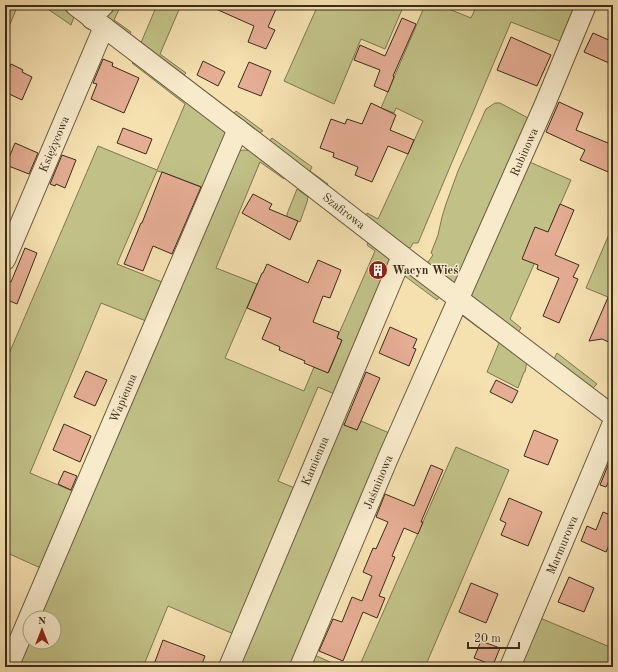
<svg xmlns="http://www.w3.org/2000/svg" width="618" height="672" viewBox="0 0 618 672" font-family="'Old Standard TT',serif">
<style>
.green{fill:#c1c187;stroke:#7e7650}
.building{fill:#e5ad94;stroke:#3a2c19}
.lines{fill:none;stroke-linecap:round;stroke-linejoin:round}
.minor-casing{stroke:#69593f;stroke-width:22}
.minor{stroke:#f8ebcc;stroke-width:20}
.labels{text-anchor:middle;stroke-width:3;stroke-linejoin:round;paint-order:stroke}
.street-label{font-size:12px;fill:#3a2c19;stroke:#f8ebcc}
.poi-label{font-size:12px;font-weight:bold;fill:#3a2c19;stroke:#f8ebcc;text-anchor:start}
</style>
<rect width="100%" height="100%" fill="#f5e0b0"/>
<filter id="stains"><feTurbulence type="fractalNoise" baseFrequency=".005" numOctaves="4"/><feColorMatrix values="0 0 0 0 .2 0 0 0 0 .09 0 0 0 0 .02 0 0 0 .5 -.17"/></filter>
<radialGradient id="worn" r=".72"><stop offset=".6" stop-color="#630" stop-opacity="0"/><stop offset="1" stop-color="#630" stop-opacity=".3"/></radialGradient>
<g class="green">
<path d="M5,5H18L5,36Z"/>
<path d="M42,5H63L75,14L71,25Z"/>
<path d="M112,5H121L114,20L131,32L127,38L107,17L108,14Z"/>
<path d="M157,5H181L160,54L186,73L183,76L140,45Z"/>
<path d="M318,5H404L385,49L361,39L334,104L284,81Z"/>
<path d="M425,5H439L471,18L477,5H578L562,42L511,22L418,243H413L411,247L406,250L366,218L367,213L378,219L423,121L396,108L394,113L381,108Z"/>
<path d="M132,63H137L226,131L228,136L207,189L162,172L157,171L117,264L167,284L151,323L101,303L30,473L77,493L234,155C240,150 243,149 251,151L284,176V179L260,162L216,268L257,284L225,358L304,391L314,367L329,372L342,340L337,338L375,251L367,245L369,240L392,260L337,395L318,387L278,481L297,489L236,635L168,606L143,667H14L30,631V642H54V618H35L54,574L5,552V363L98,146L157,170L185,104Z"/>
<path d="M495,103H500L530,119L455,288L426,265L433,255L431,253L438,235L442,217L446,204L458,171L486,109Z"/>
<path d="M236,111L263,131L257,134L233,114Z"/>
<path d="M272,138L312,167L310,171L328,184L325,188L267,144Z"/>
<path d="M525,160L571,180L510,319L521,328L517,334L470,299L468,291Z"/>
<path d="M297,189L308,197L307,202L300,222L287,217V214Z"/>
<path d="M613,225V299L586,288Z"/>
<path d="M406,271L441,295L437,300L402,274Z"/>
<path d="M462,313L527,361L525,372H524L518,388L487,372L499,343L460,314Z"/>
<path d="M557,353L597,384L591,390L553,361Z"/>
<path d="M361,421L394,435L294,667H236L339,422L357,430Z"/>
<path d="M456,447L509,470L425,667H359Z"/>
<path d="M540,618L610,647L613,639V667H517Z"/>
<path d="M308,652L341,667H302Z"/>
</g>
<g class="building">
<path d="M207,5H265L276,9L268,27L275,30L266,49L248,42L254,26Z"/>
<path d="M402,18L416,24L393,76L394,77L388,92L374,86L380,70L354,60L360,45L385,56Z"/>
<path d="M593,33L613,42V55L609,63L584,52Z"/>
<path d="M511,37L551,55L537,86L497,70Z"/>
<path d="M103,59L113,63L112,66L139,78L124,113L91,99L97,84L93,83Z"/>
<path d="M203,61L225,72L218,86L197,75Z"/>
<path d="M249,62L271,71L261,96L238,87Z"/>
<path d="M11,64L23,70L22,72L32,77L22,100L5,92V67L9,69Z"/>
<path d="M559,102L583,113L576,130L613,145V174L580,160L585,150L546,132Z"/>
<path d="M371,103L396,115L390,130L414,140L408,154L388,146L372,182L355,175L358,167L333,157L334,153L320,148L331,119L345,124L347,119L362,124Z"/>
<path d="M123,128L152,139L146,154L117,143Z"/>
<path d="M15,143L38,153L29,174L6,165Z"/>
<path d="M62,155L76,160L65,188L56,184L55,186L50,184Z"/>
<path d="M162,172L201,187L172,254L153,246L143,271L124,264L141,223H142Z"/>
<path d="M253,194L272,204L269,209L298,221L290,240L242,213Z"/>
<path d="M560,204L574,210L555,255L579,265L573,277L578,279L559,323L543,316L559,278L537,269L538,265L522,259L535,227L548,232Z"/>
<path d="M25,248L37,253L17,304L5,299V280L11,282Z"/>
<path d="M318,260L341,270L330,298L323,296L313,322L339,332L337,338L342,340L328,373L304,363L305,361L279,350L280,347L262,339L271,318L247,308L262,273H263L267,264L308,283Z"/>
<path d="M613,286V344L602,339L589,341Z"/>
<path d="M390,327L417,339L413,348L416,349L409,366L379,353Z"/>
<path d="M86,371L107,380L95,406L74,397Z"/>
<path d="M366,372L380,378L357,430L344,425Z"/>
<path d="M496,380L518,391L512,403L490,392Z"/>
<path d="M64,424L91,436L80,462L53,450Z"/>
<path d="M534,430L558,440L548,465L524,456Z"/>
<path d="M613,453V473L606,487L600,485Z"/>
<path d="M431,465L443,470L421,522H423L418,534L404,528L392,556L395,557L379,596L385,598L377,618L363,612L343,661L319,651L333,619L342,622L352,597L362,601L372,576L363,572L373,548L376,549L388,522L376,517L385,494L414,506Z"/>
<path d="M64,471L77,476L71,490L58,484Z"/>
<path d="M509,498L542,512L528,546L501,535L506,523L500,520Z"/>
<path d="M603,512L613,516V536L606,552L581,541L587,526L596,530Z"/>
<path d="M569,577L594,588L584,612L558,602Z"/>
<path d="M471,583L498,594L486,623L459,612Z"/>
<path d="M163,640L205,656L201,667H153Z"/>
<path d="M481,641L500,648L493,665L474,658Z"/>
</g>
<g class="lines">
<g class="minor-casing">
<g id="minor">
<path d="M75,5L260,146L402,256L613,416"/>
<path d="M92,19L96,13L104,5"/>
<path d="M5,260L104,27"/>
<path d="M8,667L238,129"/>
<path d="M229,667L402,256"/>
<path d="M300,667L388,458L545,104L586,5"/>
<path d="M510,667L613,423"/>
</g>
</g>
<use href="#minor" class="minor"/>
</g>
<defs>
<g id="building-disc" transform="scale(1)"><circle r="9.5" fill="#8f2418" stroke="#f8ebcc"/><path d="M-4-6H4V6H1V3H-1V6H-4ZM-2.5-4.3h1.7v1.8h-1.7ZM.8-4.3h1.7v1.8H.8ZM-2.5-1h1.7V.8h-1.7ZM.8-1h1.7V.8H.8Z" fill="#fff"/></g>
</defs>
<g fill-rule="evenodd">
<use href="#building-disc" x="378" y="270"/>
</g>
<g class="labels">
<g class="street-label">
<text transform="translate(54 144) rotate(-67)" y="4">Księżycowa</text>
<text transform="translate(524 152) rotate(-66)" y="4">Rubinowa</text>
<text transform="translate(344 211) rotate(38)" y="4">Szafirowa</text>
<text transform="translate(123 398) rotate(-67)" y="4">Wapienna</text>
<text transform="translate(315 461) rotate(-67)" y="4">Kamienna</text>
<text transform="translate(378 482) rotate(-67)" y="4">Jaśminowa</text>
<text transform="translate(562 545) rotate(-67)" y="4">Marmurowa</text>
</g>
<g class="poi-label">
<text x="392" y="274">Wacyn Wieś</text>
</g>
</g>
<rect width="618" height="672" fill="none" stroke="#f5e0b0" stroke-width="20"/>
<rect x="6" y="6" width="606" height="660" fill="none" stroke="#3a2c19" stroke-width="2"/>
<rect x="10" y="10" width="598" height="652" fill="none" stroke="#3a2c19"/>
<g transform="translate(42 630)"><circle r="19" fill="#f8ebcc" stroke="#ac9f84"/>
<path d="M0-3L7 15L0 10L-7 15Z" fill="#8f2418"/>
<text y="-6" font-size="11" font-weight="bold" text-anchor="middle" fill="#3a2c19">N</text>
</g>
<path d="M468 642v6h51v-6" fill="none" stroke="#3a2c19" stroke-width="2"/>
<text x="474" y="642" font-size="12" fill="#3a2c19" stroke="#f8ebcc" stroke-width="3" paint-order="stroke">20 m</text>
<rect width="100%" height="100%" filter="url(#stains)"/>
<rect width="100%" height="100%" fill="url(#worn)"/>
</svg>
